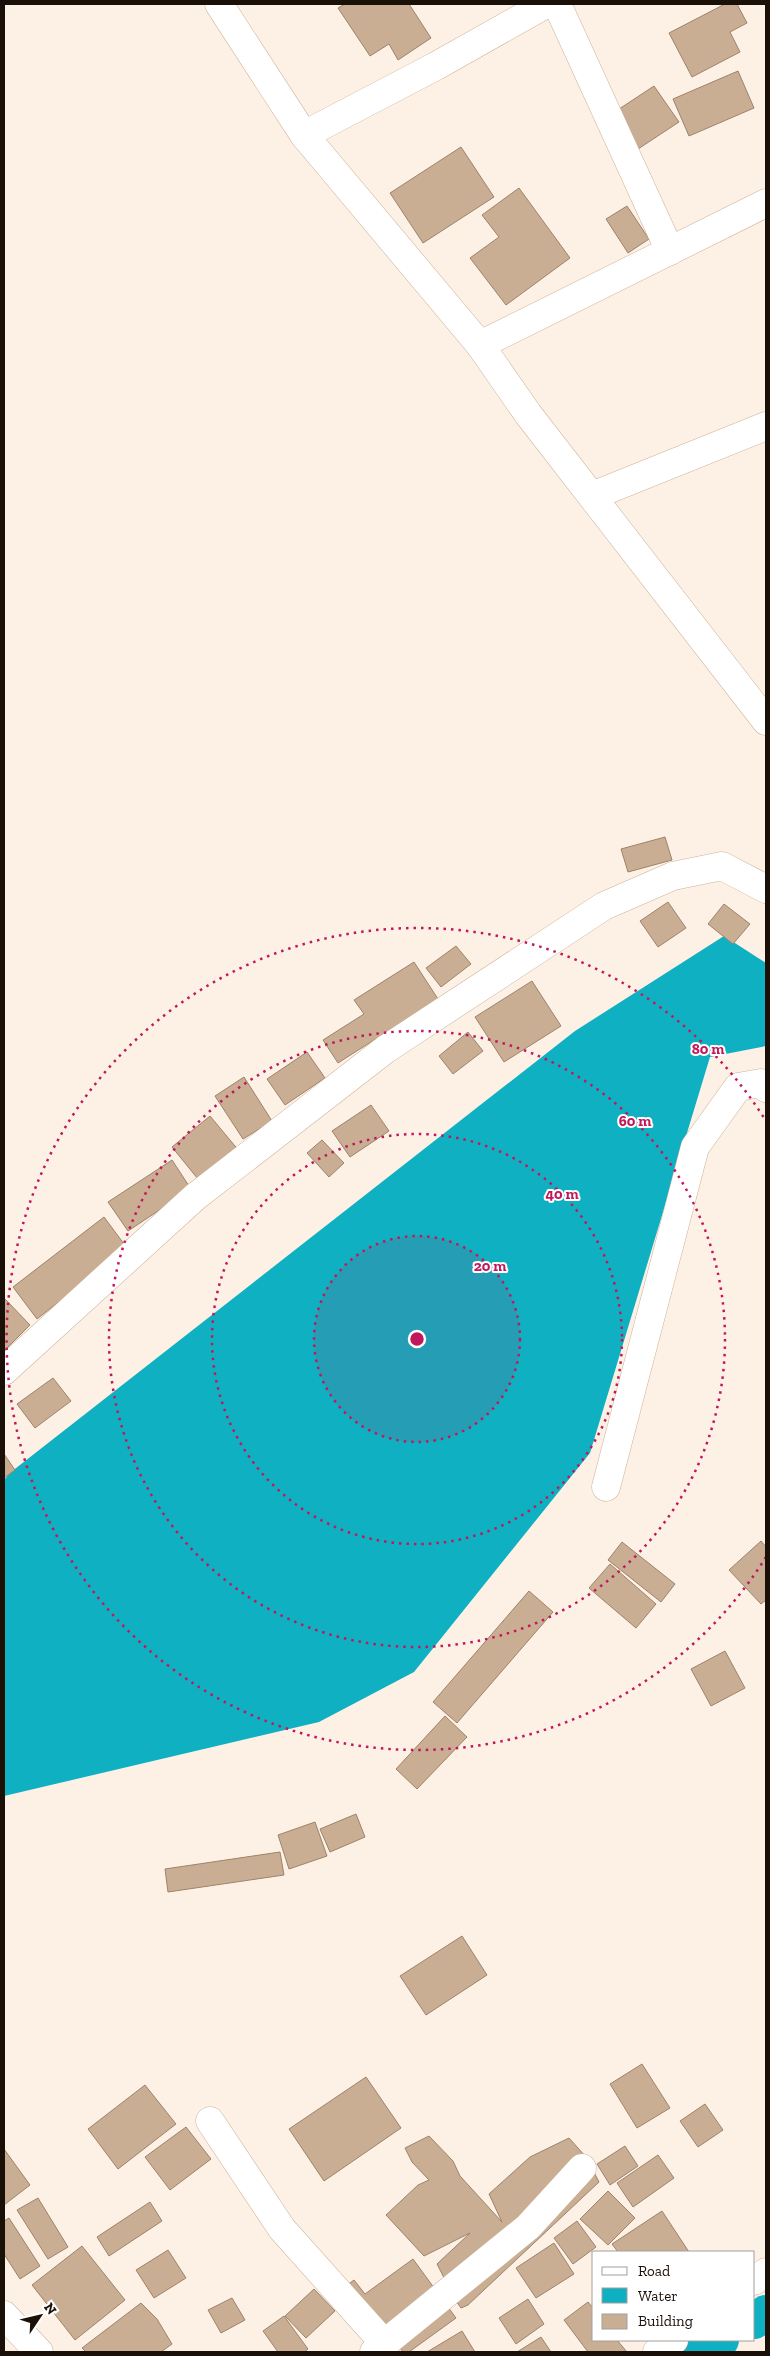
<svg xmlns="http://www.w3.org/2000/svg" width="770" height="2356" viewBox="0 0 770 2356" font-family="'Zilla Slab',serif">
<style>
.water{fill:#0fb0c2}
.lines{fill:none;stroke-linecap:round;stroke-linejoin:round}
.canal{stroke:#0fb0c2;stroke-width:36}
.building{fill:#c9ae94;stroke:#9d836a}
.minor-casing{stroke:#ceb298;stroke-width:29}
.major-casing{stroke:#ceb298;stroke-width:29}
.minor{stroke:#fff;stroke-width:28}
.major{stroke:#fff;stroke-width:28}
.ring{fill:none;stroke:#c2185b;stroke-width:2.5;stroke-dasharray:2.5 5}
.centre{fill:#c2185b;stroke:#fff;stroke-width:2.5}
.ring-label{font-size:15px;text-anchor:middle;font-weight:bold;fill:#c2185b;stroke:#fff;stroke-width:4;stroke-linejoin:round;paint-order:stroke}
</style>
<rect width="100%" height="100%" fill="#fdf1e6"/>
<path class="water" d="M724,936L766,963V1046L710,1057L590,1453L414,1672L319,1722L4,1796V1480L11,1472L575,1031Z"/>
<g class="lines">
<g class="canal">
<path d="M754,2321L766,2313"/>
<path d="M701,2352L721,2340"/>
</g>
</g>
<g class="building">
<path d="M345,4H409L431,38L398,60L389,44L370,56L338,8Z"/>
<path d="M725,4H737L747,23L730,32L740,52L692,77L669,33Z"/>
<path d="M738,71L754,108L689,136L673,99Z"/>
<path d="M654,86L679,122L635,151L610,115Z"/>
<path d="M461,147L494,197L423,243L390,193Z"/>
<path d="M519,188L570,258L506,305L470,258L499,237L482,215Z"/>
<path d="M627,206L649,239L628,253L606,219Z"/>
<path d="M665,837L672,860L628,872L621,849Z"/>
<path d="M668,902L686,928L658,947L640,921Z"/>
<path d="M724,904L750,924L733,944L708,924Z"/>
<path d="M456,946L471,964L441,987L426,968Z"/>
<path d="M414,962L438,999L338,1063L323,1040L364,1014L354,1000Z"/>
<path d="M532,981L561,1026L504,1062L475,1017Z"/>
<path d="M468,1032L483,1051L453,1074L439,1056Z"/>
<path d="M307,1052L325,1078L285,1105L267,1079Z"/>
<path d="M244,1077L272,1121L243,1139L215,1096Z"/>
<path d="M371,1105L389,1131L350,1157L332,1131Z"/>
<path d="M210,1116L240,1152L202,1184L172,1147Z"/>
<path d="M322,1140L344,1163L329,1177L307,1153Z"/>
<path d="M172,1160L191,1189L128,1231L108,1202Z"/>
<path d="M104,1217L127,1248L37,1319L13,1287Z"/>
<path d="M5,1299L30,1325L4,1351V1300Z"/>
<path d="M53,1378L71,1401L35,1428L17,1404Z"/>
<path d="M4,1454L15,1470L4,1478Z"/>
<path d="M761,1541L766,1547V1600L761,1604L729,1570Z"/>
<path d="M622,1542L675,1584L661,1602L608,1560Z"/>
<path d="M610,1564L656,1604L636,1628L589,1588Z"/>
<path d="M529,1591L553,1612L457,1723L433,1702Z"/>
<path d="M725,1651L745,1688L711,1706L691,1669Z"/>
<path d="M445,1716L467,1737L417,1789L396,1769Z"/>
<path d="M356,1814L365,1837L330,1852L320,1829Z"/>
<path d="M315,1822L327,1856L289,1869L278,1835Z"/>
<path d="M280,1852L284,1875L168,1892L165,1869Z"/>
<path d="M462,1936L487,1975L426,2015L400,1976Z"/>
<path d="M642,2064L670,2108L637,2128L610,2084Z"/>
<path d="M366,2077L401,2128L324,2181L289,2129Z"/>
<path d="M145,2085L176,2124L118,2169L88,2129Z"/>
<path d="M705,2104L723,2130L698,2147L680,2121Z"/>
<path d="M186,2127L211,2159L170,2190L145,2157Z"/>
<path d="M429,2136L453,2161L460,2176L502,2222L489,2194L530,2157L569,2138L586,2157L599,2182L468,2305L461,2308L456,2301L437,2264L470,2233L424,2256L386,2215L418,2185L429,2180L412,2162L405,2148Z"/>
<path d="M625,2146L638,2166L610,2185L597,2164Z"/>
<path d="M4,2149L30,2185L4,2205Z"/>
<path d="M658,2155L674,2178L633,2207L617,2183Z"/>
<path d="M608,2191L635,2218L608,2245L580,2219Z"/>
<path d="M38,2198L68,2247L48,2259L17,2210Z"/>
<path d="M150,2202L162,2221L109,2256L97,2237Z"/>
<path d="M662,2211L689,2252H618L612,2244Z"/>
<path d="M9,2218L40,2266L20,2279L4,2254V2221Z"/>
<path d="M577,2221L596,2247L573,2264L554,2238Z"/>
<path d="M554,2243L574,2274L536,2298L516,2268Z"/>
<path d="M82,2246L125,2300L75,2340L32,2285Z"/>
<path d="M168,2250L186,2278L154,2298L136,2270Z"/>
<path d="M413,2259L456,2318L409,2352H403L381,2323L339,2291L354,2280L365,2294Z"/>
<path d="M314,2289L335,2311L306,2338L285,2316Z"/>
<path d="M232,2298L245,2320L221,2333L208,2310Z"/>
<path d="M528,2299L544,2324L516,2344L499,2318Z"/>
<path d="M588,2302L594,2309V2340H617L627,2352H588L564,2320Z"/>
<path d="M141,2303L157,2319L172,2344L161,2352H86L82,2348Z"/>
<path d="M284,2316L308,2349L304,2352H278L263,2331Z"/>
<path d="M462,2331L475,2352H427Z"/>
<path d="M541,2337L551,2352H517Z"/>
</g>
<g class="lines">
<g class="minor-casing">
<g id="minor">
<path d="M219,4L304,135L480,345L528,414L766,721"/>
<path d="M557,4L670,251"/>
<path d="M304,135L436,66L546,4"/>
<path d="M480,345L766,203"/>
<path d="M592,496L766,426"/>
<path d="M4,1371L195,1197L386,1049L604,906L673,876L722,866L766,889"/>
<path d="M606,1487L695,1147L738,1087L761,1083L766,1088"/>
<path d="M210,2121L282,2229L384,2343"/>
<path d="M754,2281L766,2272"/>
<path d="M374,2352L528,2227L582,2168"/>
<path d="M657,2352L674,2340"/>
</g>
</g>
<g class="major-casing">
<path id="major" d="M4,2315L39,2352"/>
</g>
<use href="#minor" class="minor"/>
<use href="#major" class="major"/>
</g>
<circle cx="417" cy="1339" r="103" fill="#c2185b" fill-opacity=".12"/>
<g class="ring">
<circle cx="417" cy="1339" r="103"/>
<circle cx="417" cy="1339" r="205"/>
<circle cx="417" cy="1339" r="308"/>
<path d="M766 1557A411 411 0 1 1 766 1121"/>
</g>
<circle cx="417" cy="1339" r="8" class="centre"/>
<g class="ring-label">
<text x="708" y="1054">80 m</text>
<text x="635" y="1126">60 m</text>
<text x="562" y="1199">40 m</text>
<text x="490" y="1271">20 m</text>
</g>
<rect width="770" height="2356" fill="none" stroke="#1a1007" stroke-width="10"/>
<rect x="592" y="2251" width="162" height="90" fill="#ffffff" stroke="#a39f9c"/>
<rect x="602" y="2267" width="25" height="8" fill="#ffffff" stroke="#a39f9c"/>
<text x="638" y="2276" font-size="15" fill="#1a1007">Road</text>
<rect x="602" y="2288" width="25" height="15" fill="#0fb0c2" stroke="#a39f9c"/>
<text x="638" y="2301" font-size="15" fill="#1a1007">Water</text>
<rect x="602" y="2314" width="25" height="15" fill="#c9ae94" stroke="#a39f9c"/>
<text x="638" y="2326" font-size="15" fill="#1a1007">Building</text>
<g transform="translate(40 2316) rotate(55)" stroke="#ffffff" stroke-width="4" paint-order="stroke">
<path d="M0-4L9 19L0 12L-9 19Z" fill="#1a1007"/>
<text y="-8" font-size="14" font-weight="bold" text-anchor="middle" fill="#1a1007">N</text>
</g>
</svg>
